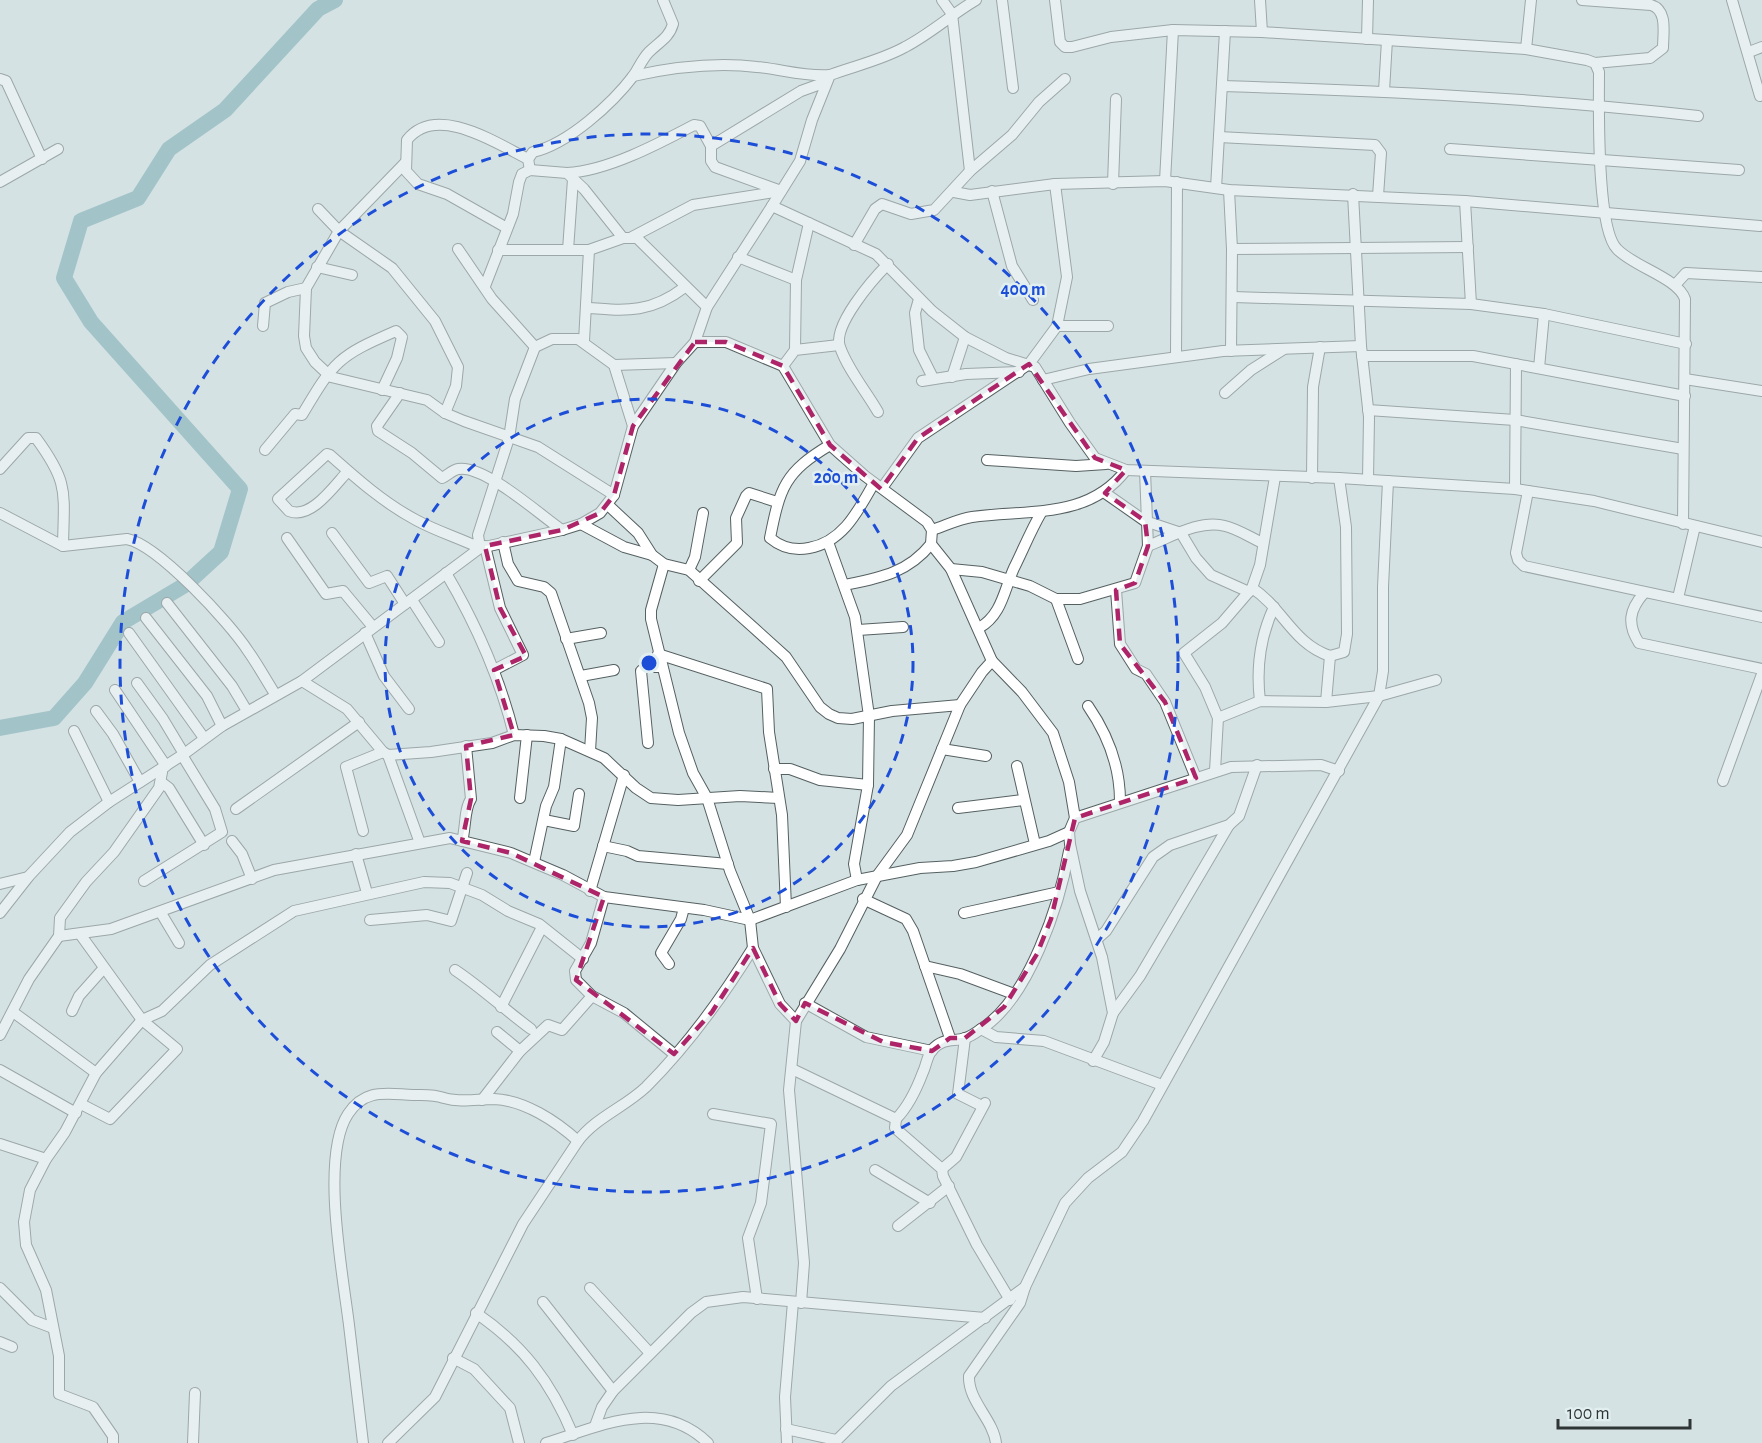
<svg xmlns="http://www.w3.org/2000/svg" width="1762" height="1443" viewBox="0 0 1762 1443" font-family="'Alegreya Sans',sans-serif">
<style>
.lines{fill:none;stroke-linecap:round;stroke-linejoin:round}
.river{stroke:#659fa7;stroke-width:16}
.street-casing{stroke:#556061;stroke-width:12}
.street{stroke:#fff;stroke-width:10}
.marked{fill:none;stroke:#ad2468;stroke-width:4.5;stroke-dasharray:12 8;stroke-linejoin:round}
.ring{fill:none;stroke:#1d4ed8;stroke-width:3;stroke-dasharray:10 8}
.centre{fill:#1d4ed8;stroke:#e2eff1;stroke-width:3}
.ring-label{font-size:18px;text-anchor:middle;font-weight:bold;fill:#1d4ed8;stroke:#e2eff1;stroke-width:5;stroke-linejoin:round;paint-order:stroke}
</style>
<rect width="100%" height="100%" fill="#d5e2e3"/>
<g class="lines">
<path class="river" d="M0,728L54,718L85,683L123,622L185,585L221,552L240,489L91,322L64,278L81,221L138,198L169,149L225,110L318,9L335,0"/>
<g class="street-casing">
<g id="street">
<path d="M942,0L952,14L970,171"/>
<path d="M1002,0L1013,88"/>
<path d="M1055,0L1060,42L1065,47H1072L1111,37L1173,30L1262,32L1526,49L1587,60L1595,63L1599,72C1599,105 1596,228 1617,249C1634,267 1678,278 1685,299L1683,524"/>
<path d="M1260,0L1262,32"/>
<path d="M1582,0L1651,5C1668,10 1663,33 1663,48L1650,58L1595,63"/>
<path d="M1732,0L1760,96"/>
<path d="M1367,39L1368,0"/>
<path d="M1526,49L1531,0"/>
<path d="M1749,52L1762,47"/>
<path d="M633,76C674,67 715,62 757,67C781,69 804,77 830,75"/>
<path d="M0,79L6,81L42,159"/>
<path d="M1222,86C1381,91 1540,98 1698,116"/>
<path d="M1384,91L1387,40"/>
<path d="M1219,137L1375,145L1381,153L1378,196"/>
<path d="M1450,149L1739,170"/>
<path d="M528,159L533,152C568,144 612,104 634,75C639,67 643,58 649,52C659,42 669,38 673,24L663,0"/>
<path d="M405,163L339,231L306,288L304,336L306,348L315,362L331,377L427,400L445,413L464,421L538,447L614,495"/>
<path d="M567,173C607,171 658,144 694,125L700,126L711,146L801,91L826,82"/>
<path d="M1165,181L1173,30"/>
<path d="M0,182L58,149"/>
<path d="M1113,184L1116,99"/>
<path d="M1216,188L1225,31"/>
<path d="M1229,190L1232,249L1231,351"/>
<path d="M992,191L1012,266L1033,300"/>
<path d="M954,192L970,195L1055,184L1165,181L1229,190L1465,201L1760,226"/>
<path d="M1353,194L1361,346L1369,417L1368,480"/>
<path d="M772,206L800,161L812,120L830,75C854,66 882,60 905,47C930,34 952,14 976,0"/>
<path d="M318,209L339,231L392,268L435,321L458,367L456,386L445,413"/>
<path d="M507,228L447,194L418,184L406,171L407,140C436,103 496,143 528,159L530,170"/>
<path d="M632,237L693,205L781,191L715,167L711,161V146"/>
<path d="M854,245L875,209L882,204L911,214L934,210L970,171L1012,135L1039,102L1065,79"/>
<path d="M458,249L492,299L535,347"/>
<path d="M1232,249L1468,247"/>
<path d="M498,250H589L623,238H637L707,307"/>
<path d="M568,250L573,179"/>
<path d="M738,257L796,280"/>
<path d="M317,267L352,275"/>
<path d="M1675,285L1686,273L1762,277"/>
<path d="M485,286L513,214L519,182L522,174L530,170L567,173L584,189L623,238"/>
<path d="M1233,297L1471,304L1465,201"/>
<path d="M919,299L915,313L919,350L933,378"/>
<path d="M1471,304L1544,314L1686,344"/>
<path d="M587,308C628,311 651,313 685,287"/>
<path d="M263,326L265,303L288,292L306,288"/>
<path d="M1057,326H1108"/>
<path d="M584,341L589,250"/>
<path d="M695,342H726L783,366L830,445L865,476L927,522L932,530L931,544L951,569L992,661L1022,692L1053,733L1069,782L1075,818"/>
<path d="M795,350L796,280L809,223"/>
<path d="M1362,356H1473L1685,396"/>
<path d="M1176,357L1177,182"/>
<path d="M614,365L676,363"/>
<path d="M783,366L795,350L839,345"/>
<path d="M1539,368L1544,314"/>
<path d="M952,377L965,337"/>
<path d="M1685,379L1762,391"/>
<path d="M1043,380L1089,369L1223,351L1361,346"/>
<path d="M922,381L966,374L1019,372"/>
<path d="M400,393L377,426L378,431L412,453L442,478C447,476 452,470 458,469C484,464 540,515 562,530"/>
<path d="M1225,393L1251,370L1284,349"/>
<path d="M1368,410L1515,420L1683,449"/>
<path d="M878,412C866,391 848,370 840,347C832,326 873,279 888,264"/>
<path d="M830,445C785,472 780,487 770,538C782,548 794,551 809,548C843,542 858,511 874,483"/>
<path d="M265,450L295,414L302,415C334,361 338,356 396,331L402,337L397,358L382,390"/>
<path d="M987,460L1076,466L1106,464"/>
<path d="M0,469L28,438H36C69,483 64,491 63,546"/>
<path d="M348,471C334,486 311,520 289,511L278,499L327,454L330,455C357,479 384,503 416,520C436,531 459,538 480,548L478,535L509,438L515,399L535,347L552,339H578L614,365L633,426"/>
<path d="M1312,478L1313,387L1320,347"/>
<path d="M882,488L918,438L1029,364L1057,326L1067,277L1055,184"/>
<path d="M1515,489L1516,364"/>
<path d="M1528,491L1516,553L1518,560L1524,566L1762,617"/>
<path d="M1105,493L1145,521L1181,533L1196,558L1211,575L1249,592"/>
<path d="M608,505L638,533L652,555L664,564L689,570L754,628L786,657L820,707L829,714L838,718L852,719L892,711L960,705"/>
<path d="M0,513L63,546L127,539C158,545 230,623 248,651C258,665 266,680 275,694"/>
<path d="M581,524L624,547L652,555"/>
<path d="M932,530C945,526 958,519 972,517C1027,509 1088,520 1126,470"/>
<path d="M332,533L369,583L387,576L405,604"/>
<path d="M287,538L326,594L343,591L373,627"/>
<path d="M503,542L508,564L518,581L544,587L551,593L589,703L592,718L590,751"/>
<path d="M828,542L855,617L869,716L868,785L854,864L857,880"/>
<path d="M485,546L500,608L523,655L494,670"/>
<path d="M1148,546C1171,537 1200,519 1225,526C1238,529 1251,538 1263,543"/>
<path d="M664,564L651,610V619L679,733L693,773L707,798L730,871L750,920L753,948L780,1004L796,1021"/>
<path d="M951,569L982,572L1030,586L1056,599H1080L1135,583L1148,546L1145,471"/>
<path d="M689,570L695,557L703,513"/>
<path d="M446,573C476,624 500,678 514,735"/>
<path d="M699,581L737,543L736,518L746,496L749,493L777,502"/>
<path d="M845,585C879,578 908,573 931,544"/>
<path d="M1252,588C1283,608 1293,644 1330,656L1344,652L1347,634L1346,527L1339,478"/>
<path d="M1116,590L1120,644L1136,669L1146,674L1165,702L1196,778"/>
<path d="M1644,593C1629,610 1627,624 1639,643L1762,669"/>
<path d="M1678,598L1695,526"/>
<path d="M1056,599L1078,659"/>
<path d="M412,600L439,642"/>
<path d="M167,603L232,686L247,711"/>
<path d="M146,618L207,696L222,726"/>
<path d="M979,628C1002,615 1004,590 1014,568C1023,550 1031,530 1041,513"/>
<path d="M858,630L903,627"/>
<path d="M129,633L204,738"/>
<path d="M365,633L384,676L409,709"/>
<path d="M566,639L601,633"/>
<path d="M658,654L767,689L769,732L782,815L786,907"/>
<path d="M581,676L614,670"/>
<path d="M302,681L347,709L383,752L388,755L431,752L492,743L514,735L544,736L561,739L604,758L636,788L651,798L678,800L740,796L779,798"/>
<path d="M137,683L163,719L184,754"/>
<path d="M115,690L166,766"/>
<path d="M1260,701C1256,668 1260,637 1274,607"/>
<path d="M1326,702L1330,656"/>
<path d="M1088,706C1108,735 1120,766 1120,801"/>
<path d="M96,711L113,734L140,782"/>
<path d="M1218,718L1260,701L1326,702L1379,696L1436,680"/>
<path d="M74,731L109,802"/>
<path d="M648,743L641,671L646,667H661"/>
<path d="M942,749L986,756"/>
<path d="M388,755L420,843"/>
<path d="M1017,766L1035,844"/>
<path d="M774,769H790L820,780L868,785"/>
<path d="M1215,771L1218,718L1205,687L1184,653L1222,623L1252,588L1260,565L1275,477"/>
<path d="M1723,781L1762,674"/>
<path d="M161,782L169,788L204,845"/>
<path d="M520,798L527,735"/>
<path d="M958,808L1023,800"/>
<path d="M236,809L359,722"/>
<path d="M544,820L574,826L579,794"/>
<path d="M363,831L346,767L383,752"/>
<path d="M232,841L242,854L252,879"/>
<path d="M462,841C466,828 464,809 471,799L466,746"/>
<path d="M603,846L627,851L638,856L728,864"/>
<path d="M356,854L367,893"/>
<path d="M534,862L546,806L554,787L561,739"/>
<path d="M144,881L222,832L215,809L182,755"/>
<path d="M0,884L28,877"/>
<path d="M590,891L624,775"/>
<path d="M604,897L591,943L575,971L576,980L592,996L624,1013L674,1054"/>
<path d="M863,899L906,919L913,931L950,1038"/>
<path d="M0,913L29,876L70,832L109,802L184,754L222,726L302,681L480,548L562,530L581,524L600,513L614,495L633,426L676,363L695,342L707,307L772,206L876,254L932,311L965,337L1006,358L1035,367L1070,423L1095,458L1126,470L1339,478L1515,489L1594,501L1762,542"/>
<path d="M161,913L179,943"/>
<path d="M964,913L1059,892"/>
<path d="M370,920L427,915L451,921L467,873"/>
<path d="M80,934L142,1020L177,1049L110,1119L81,1104"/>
<path d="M59,936L111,929L274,870L450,838L511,853L563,875L604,897L704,910L750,920L857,880L920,868L953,866L976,862L1049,841L1069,832"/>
<path d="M1097,939L1106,931L1153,857L1170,845L1229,825L1239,816L1257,765"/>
<path d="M669,964L661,953L681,919L684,908"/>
<path d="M925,966L960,974L1014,994"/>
<path d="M455,970C482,988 505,1010 531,1029"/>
<path d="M805,1003L866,1037L932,1051"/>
<path d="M501,1007L542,927"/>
<path d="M72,1011L79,996L103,969"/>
<path d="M13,1012L96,1073"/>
<path d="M1113,1013L1140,976L1229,825"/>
<path d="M981,1029L996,1037L1044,1041L1162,1085"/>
<path d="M497,1032L520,1051"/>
<path d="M0,1035L29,979L59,936L60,918L86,882L114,852L159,788L163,767"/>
<path d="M965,1038L958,1094L982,1106"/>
<path d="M1093,1061L1104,1042L1113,1013L1102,957L1080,891L1070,844L1069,832L1075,818L1231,767L1321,765L1339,771"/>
<path d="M792,1069L896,1119C908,1107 917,1088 923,1072C926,1066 927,1056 932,1050C943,1037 955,1042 965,1038C969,1037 977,1032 981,1029C1029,999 1060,903 1069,851"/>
<path d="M0,1070L76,1113"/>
<path d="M482,1100L520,1051L548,1025L562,1030L592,996"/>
<path d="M713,1114L771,1124L761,1203L748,1238L757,1299"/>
<path d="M896,1119L895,1128L942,1169L943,1176L977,1245L1010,1300"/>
<path d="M0,1144L46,1159"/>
<path d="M942,1169L956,1157L985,1103"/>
<path d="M875,1170L930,1203"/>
<path d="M898,1226L949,1186"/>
<path d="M0,1288L32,1320L53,1328"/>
<path d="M590,1288L649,1352"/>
<path d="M543,1302L613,1391"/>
<path d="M801,1303L804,1263L789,1090L796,1021L840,949L877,876L907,835L960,705L982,672L992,661"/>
<path d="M476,1313C523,1345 551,1382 573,1435"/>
<path d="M0,1342L12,1347"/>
<path d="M453,1358L474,1369L510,1408L519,1443"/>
<path d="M595,1426L602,1407L613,1391L691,1313L706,1302L743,1297L985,1318"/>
<path d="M786,1429L836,1440"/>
<path d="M113,1443V1436L93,1407L59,1394V1356L46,1290L26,1245L24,1222L30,1190L46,1159L65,1132L96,1073L142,1020L162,1011L210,965L294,911L424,882L450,883L482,895L508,911L539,924L583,959"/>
<path d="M193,1443L195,1393"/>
<path d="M363,1443C358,1404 354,1364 349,1325C343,1275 320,1157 348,1114C365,1088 386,1094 413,1095C424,1095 433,1094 444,1098C461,1103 477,1099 494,1099C524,1100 556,1121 578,1141"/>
<path d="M388,1443L435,1397L523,1224L578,1141C595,1118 625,1107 646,1087C688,1045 722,998 753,948"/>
<path d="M546,1443C601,1426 659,1396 708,1443"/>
<path d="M787,1443L785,1397L793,1302"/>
<path d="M834,1443L891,1386L1025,1287L1065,1203L1088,1178L1122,1152L1143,1121L1379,696L1383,671V587L1388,481"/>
<path d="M996,1443C993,1419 968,1401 969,1376L1020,1303L1025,1287"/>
</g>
</g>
<use href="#street" class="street"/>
</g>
<path d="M0 0H1762V1443H0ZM695,342H726L783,366L830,445L881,489L918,438L1029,364L1095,458L1126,470L1105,493L1145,521L1148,546L1135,583L1116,590L1120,644L1165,702L1196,778L1075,818L1051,919L1037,954L1004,1007L965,1038H950L932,1051L883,1042L805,1003L796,1021L780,1004L753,948L712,1012L674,1054L576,980L604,897L511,853L462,841L471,799L466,746L514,735L494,670L526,656L500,608L485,546L562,530L600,513L614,495L633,426Z" fill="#d5e2e3" fill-opacity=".55" fill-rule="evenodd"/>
<path class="marked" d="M695,342H726L783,366L830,445L881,489L918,438L1029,364L1095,458L1126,470L1105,493L1145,521L1148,546L1135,583L1116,590L1120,644L1165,702L1196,778L1075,818L1051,919L1037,954L1004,1007L965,1038H950L932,1051L883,1042L805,1003L796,1021L780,1004L753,948L712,1012L674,1054L576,980L604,897L511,853L462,841L471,799L466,746L514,735L494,670L526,656L500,608L485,546L562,530L600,513L614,495L633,426Z"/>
<g class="ring">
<circle cx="649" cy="663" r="264"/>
<circle cx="649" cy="663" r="529"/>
</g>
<circle cx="649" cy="663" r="9" class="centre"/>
<g class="ring-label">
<text x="1023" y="295">400 m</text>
<text x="836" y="483">200 m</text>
</g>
<path d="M1558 1419v9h132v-9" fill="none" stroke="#2f3435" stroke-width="3"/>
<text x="1567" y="1419" font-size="18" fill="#2f3435" stroke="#e2eff1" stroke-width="4.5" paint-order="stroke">100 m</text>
</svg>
